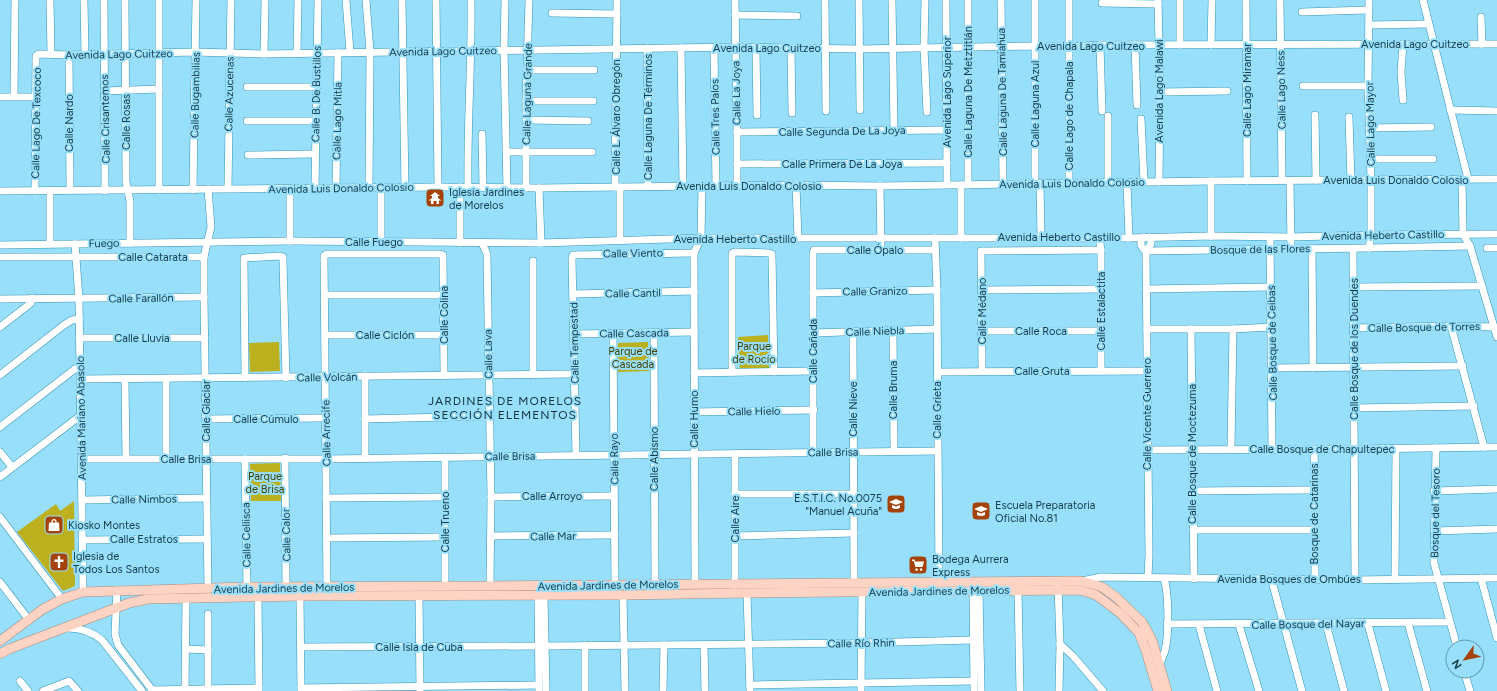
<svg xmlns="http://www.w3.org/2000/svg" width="1497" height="691" viewBox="0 0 1497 691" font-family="Figtree,sans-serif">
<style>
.green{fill:#bdb01e}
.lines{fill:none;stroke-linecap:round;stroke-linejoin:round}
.minor-casing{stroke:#3294b5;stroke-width:8}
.major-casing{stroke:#aa8d7f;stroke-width:10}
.minor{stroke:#fff;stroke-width:7}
.major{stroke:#fdd4c4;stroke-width:9}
.labels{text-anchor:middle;stroke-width:4;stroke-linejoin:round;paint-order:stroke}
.street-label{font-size:11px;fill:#143c4a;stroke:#97dffa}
.poi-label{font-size:11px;fill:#143c4a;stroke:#97dffa;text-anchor:start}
.park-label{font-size:11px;fill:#443f01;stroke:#97dffa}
.neighbourhood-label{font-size:12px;letter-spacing:1px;fill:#14323d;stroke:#97dffa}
</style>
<rect width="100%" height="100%" fill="#97dffa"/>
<g class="green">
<path d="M768,335L769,369L740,370L738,337Z"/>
<path d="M279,342L280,371L250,372L249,343Z"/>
<path d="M648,342L649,371L618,372V343Z"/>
<path d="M280,463L281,501H251L250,464Z"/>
<path d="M74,501L75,586L63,591L17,532L56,504L60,511Z"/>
</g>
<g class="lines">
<g class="minor-casing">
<g id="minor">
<path d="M50,0L51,54"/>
<path d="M84,0L85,54"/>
<path d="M104,0L105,191"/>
<path d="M125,0L126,182L130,201V243"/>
<path d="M159,0V190"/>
<path d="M346,0L350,52"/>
<path d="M366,0L370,52L369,188"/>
<path d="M402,0L405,187"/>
<path d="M436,0L438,187"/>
<path d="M505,0L504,50L507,188"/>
<path d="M735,0L737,132V186"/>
<path d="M825,0L826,111"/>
<path d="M859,0L860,110"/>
<path d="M892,0L894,131"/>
<path d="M925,0L924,48L927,112"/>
<path d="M946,0L947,184"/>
<path d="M968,0V185"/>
<path d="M1001,0L1003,184"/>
<path d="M1035,0V184"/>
<path d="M1158,0L1160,92L1159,182"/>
<path d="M1246,0L1247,181"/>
<path d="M1280,0L1282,180"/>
<path d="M1423,0L1468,179"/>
<path d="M1102,3L1158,4"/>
<path d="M1302,12L1368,10"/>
<path d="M552,13L617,14"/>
<path d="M735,15L797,16"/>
<path d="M1481,17L1482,44"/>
<path d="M1369,25L1428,24"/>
<path d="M1100,45L1102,111"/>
<path d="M1135,45L1137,105"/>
<path d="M1180,45V0"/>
<path d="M1211,45L1212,0"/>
<path d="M647,48L648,186"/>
<path d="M681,48L683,186"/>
<path d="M714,48L716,187"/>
<path d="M756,48L757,115"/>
<path d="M791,48L792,113"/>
<path d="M297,52L298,0"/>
<path d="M264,54L265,0"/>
<path d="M69,55L70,190"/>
<path d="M527,70H594"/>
<path d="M1303,86H1368"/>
<path d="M247,87H316"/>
<path d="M104,91L159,89"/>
<path d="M1160,92L1227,91"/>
<path d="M14,96L15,0"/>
<path d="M0,97H35"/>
<path d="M1403,100L1401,72L1403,44"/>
<path d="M526,101H593"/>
<path d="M1450,110L1497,111"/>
<path d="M1315,115L1316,180"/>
<path d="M1108,116V183"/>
<path d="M1349,117L1351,181"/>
<path d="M1141,119L1144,182"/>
<path d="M527,120L588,121"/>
<path d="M247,121H316"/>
<path d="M1369,128L1431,127"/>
<path d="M737,132L947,130"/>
<path d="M482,134L483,187"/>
<path d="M507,152H592"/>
<path d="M248,155L315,154"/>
<path d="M1370,159H1433"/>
<path d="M737,164L947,163"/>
<path d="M1462,179L1463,234"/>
<path d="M1211,181V236"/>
<path d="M1290,181L1291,249"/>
<path d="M1127,183L1129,238"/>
<path d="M1040,184L1041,237"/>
<path d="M1069,184V0"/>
<path d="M796,185L798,238"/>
<path d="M961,185V238"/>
<path d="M880,186L881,250"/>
<path d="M381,187V241"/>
<path d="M460,187V243"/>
<path d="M468,187C467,125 472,62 471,0"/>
<path d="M615,187L617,0"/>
<path d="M620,187V240"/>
<path d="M228,188L231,0"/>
<path d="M315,188L318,0"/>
<path d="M336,188L338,53"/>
<path d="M526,188V101L529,0"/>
<path d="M539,188L541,243"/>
<path d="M50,190V244"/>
<path d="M193,190L196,0"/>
<path d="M0,191L438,187L539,188L796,185L880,186L1211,181L1497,179"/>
<path d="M35,191L36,56L39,54L69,55L195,52L264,54L736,47L859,49L1034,46L1069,47L1100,45L1497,44"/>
<path d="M1463,234L1470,246L1497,337"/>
<path d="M1099,237L1101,250V371"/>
<path d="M1144,237C1139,242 1140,247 1146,251"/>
<path d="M1270,237L1272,449"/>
<path d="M935,238L937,290L939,582"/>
<path d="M290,241V189"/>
<path d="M482,243L487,254L491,497L490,586"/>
<path d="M75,244L79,299L83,592"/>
<path d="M0,245L290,241L541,243L701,238H1129L1211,236L1290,237L1371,235L1497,234"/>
<path d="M1369,248L1371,235V180L1368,86L1369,0"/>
<path d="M1487,248H1497"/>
<path d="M1312,249L1313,368"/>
<path d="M1353,249L1355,580"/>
<path d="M1146,251L1369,248L1470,246"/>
<path d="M0,257H204"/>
<path d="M1354,287L1482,286"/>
<path d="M1146,289L1271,287"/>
<path d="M982,290L1101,289"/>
<path d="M813,293L937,290"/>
<path d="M573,294L694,291"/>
<path d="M325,295H444"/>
<path d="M0,299L204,297"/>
<path d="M1451,326L1484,447"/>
<path d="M0,327L31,303L32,298"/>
<path d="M1354,328L1451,326L1494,327"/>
<path d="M1147,329H1233L1272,327"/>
<path d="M1191,329L1194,579"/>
<path d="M893,330L894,451"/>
<path d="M981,331H1101"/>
<path d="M853,332L854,583"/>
<path d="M654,333L655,585"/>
<path d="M813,333L936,329"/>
<path d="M574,334L694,332"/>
<path d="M613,334L615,585"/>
<path d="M325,335H444"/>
<path d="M79,338H205"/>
<path d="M1272,368L1463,366"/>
<path d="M982,371L981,251L1101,250"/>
<path d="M732,372V253L735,252L769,253L772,254L774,372"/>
<path d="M938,372L1146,371"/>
<path d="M694,373L814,371"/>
<path d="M0,375L64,325L72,320L79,319"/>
<path d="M533,375V261"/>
<path d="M365,376V458"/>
<path d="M245,378L244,258L280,256L283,257V261L286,378"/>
<path d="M81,379L574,374"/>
<path d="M125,379L126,458"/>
<path d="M1354,408L1474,406"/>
<path d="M694,412L814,410"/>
<path d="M206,419L326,418"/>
<path d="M365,419L489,416"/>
<path d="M0,427L80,365"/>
<path d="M1436,448L1434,563L1457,647"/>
<path d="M1231,449L1233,329"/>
<path d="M1314,449L1315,490V579"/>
<path d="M1147,450L1355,449L1497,447"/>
<path d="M0,452L12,467"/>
<path d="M813,453V253L814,250H936"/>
<path d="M735,454V585"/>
<path d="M576,455L572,258L573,255L694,253"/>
<path d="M285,458L286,587"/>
<path d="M82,459H326L937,451"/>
<path d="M166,459V379"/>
<path d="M245,459L247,587"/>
<path d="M0,477L80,416"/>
<path d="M1193,491L1315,490"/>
<path d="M1434,491L1497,489"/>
<path d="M735,494H853"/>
<path d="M491,497L614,496"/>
<path d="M326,498L444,497"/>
<path d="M82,500L206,498"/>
<path d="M0,517L62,599"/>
<path d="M1193,530H1315"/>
<path d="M1434,531L1497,529"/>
<path d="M491,536L615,535"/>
<path d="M735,536L854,533"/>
<path d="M327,538L444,537"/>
<path d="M82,540L207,539"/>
<path d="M1148,577L1149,555L1146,251L1151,244V240L1149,237"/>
<path d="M1271,578L1302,691"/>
<path d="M1481,578L1497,638"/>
<path d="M1395,579L1396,448"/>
<path d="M1082,581L1101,577L1355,580L1497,578"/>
<path d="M0,582L29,620"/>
<path d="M695,584L694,257V253L701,238L702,186"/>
<path d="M445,586V457"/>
<path d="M1058,586L1060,644L1059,691"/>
<path d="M327,587L324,256L327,254H440L443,255L444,376"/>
<path d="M208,589L204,297V257L211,227L208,189"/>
<path d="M117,590L115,634L118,645L153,691"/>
<path d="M973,591L974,691"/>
<path d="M979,591L981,691"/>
<path d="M1018,591L1020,691"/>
<path d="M747,593L750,691"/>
<path d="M538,595L539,691"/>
<path d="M544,595L546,691"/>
<path d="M623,595L625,691"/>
<path d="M300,596L301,691"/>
<path d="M419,596L420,691"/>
<path d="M258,597L259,691"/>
<path d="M1408,623L1427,691"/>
<path d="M1167,624L1449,622"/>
<path d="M1326,624L1344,691"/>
<path d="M1368,624L1386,691"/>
<path d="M1199,625L1217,691"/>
<path d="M1239,625L1259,691"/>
<path d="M68,628C81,628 92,632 102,640L142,691"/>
<path d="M1060,644L1073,656L1103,691"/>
<path d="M585,645V691"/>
<path d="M704,645L705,691"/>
<path d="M545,646L861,643L973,640"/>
<path d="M300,647L539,646"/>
<path d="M186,649L208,650"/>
<path d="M1159,666C1161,661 1163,656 1165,651C1169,634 1169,595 1164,578"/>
<path d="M1464,671L1470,691"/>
<path d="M20,681L28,691"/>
<path d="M750,685L974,681"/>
<path d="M185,688L186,599"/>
<path d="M208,688V614"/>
<path d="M301,688L539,685"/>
<path d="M152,690L259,688"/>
<path d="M43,691L69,681L78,691"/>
<path d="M663,691L664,645"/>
<path d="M861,691L862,592"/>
</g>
</g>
<g class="major-casing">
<g id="major">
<path d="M0,641L43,609L62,599L83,592L247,587L490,586L1081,581L1102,587L1116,597L1142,622L1152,640L1167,691"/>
<path d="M0,654L9,649L129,603L148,599L300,596L623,595L747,593L1080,590L1096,595L1120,613L1139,633L1145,648L1158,691"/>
</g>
</g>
<use href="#minor" class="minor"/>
<use href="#major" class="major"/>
</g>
<defs>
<g id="temple-square" transform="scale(1)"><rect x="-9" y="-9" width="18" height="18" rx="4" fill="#a54207" stroke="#97dffa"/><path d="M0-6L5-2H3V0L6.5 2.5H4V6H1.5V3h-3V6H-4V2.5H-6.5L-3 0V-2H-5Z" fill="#fff"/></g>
<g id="school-square" transform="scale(1)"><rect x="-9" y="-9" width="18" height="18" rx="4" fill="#a54207" stroke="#97dffa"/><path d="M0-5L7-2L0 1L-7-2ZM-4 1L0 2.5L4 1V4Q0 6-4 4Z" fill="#fff"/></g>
<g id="shop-square" transform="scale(1)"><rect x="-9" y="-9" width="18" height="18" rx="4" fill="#a54207" stroke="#97dffa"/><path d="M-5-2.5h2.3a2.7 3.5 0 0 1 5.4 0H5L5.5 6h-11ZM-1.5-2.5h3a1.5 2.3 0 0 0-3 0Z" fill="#fff"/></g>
<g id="church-square" transform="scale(1)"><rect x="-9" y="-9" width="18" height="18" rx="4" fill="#a54207" stroke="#97dffa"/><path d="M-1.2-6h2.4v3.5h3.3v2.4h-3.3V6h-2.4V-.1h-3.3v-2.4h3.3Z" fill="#fff"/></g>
<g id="supermarket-square" transform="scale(1)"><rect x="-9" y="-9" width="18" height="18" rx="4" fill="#a54207" stroke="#97dffa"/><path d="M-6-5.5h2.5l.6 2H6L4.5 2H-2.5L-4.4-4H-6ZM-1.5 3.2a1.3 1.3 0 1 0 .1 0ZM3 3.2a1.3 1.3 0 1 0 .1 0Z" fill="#fff"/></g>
</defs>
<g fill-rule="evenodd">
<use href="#temple-square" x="435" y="198"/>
<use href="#school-square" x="896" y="504"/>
<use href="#school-square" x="981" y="511"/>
<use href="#shop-square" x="54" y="525"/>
<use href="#church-square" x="59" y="562"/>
<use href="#supermarket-square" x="918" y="565"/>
</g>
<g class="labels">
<g class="street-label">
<text x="1415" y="48">Avenida Lago Cuitzeo</text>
<text x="1091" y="50">Avenida Lago Cuitzeo</text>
<text x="767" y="52">Avenida Lago Cuitzeo</text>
<text transform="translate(443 51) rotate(-1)" y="4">Avenida Lago Cuitzeo</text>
<text transform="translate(119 54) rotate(-1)" y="4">Avenida Lago Cuitzeo</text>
<text transform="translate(1247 90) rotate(-90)" y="4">Calle Lago Miramar</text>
<text transform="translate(1281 90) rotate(-91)" y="4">Calle Lago Ness</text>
<text transform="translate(1159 91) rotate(-90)" y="4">Avenida Lago Malawi</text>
<text transform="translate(947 92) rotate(-90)" y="4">Avenida Lago Superior</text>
<text transform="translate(968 92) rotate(-90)" y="4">Calle Laguna De Metztitlán</text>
<text transform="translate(1002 92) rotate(-91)" y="4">Calle Laguna De Tamiahua</text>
<text transform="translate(736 93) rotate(-91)" y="4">Calle La Joya</text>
<text transform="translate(229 94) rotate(-89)" y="4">Calle Azucenas</text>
<text transform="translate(316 94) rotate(-89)" y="4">Calle B. De Bustillos</text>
<text transform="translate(527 94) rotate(-89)" y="4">Calle Laguna Grande</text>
<text transform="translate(195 95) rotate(-89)" y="4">Calle Bugambilias</text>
<text transform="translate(1035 104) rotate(-90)" y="4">Calle Laguna Azul</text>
<text transform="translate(1069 116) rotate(-90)" y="4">Calle Lago de Chapala</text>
<text transform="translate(616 117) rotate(-90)" y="4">Calle L. Álvaro Obregón</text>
<text transform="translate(648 117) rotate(-90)" y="4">Calle Laguna De Términos</text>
<text transform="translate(715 117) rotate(-91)" y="4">Calle Tres Palos</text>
<text transform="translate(105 119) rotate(-91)" y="4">Calle Crisantemos</text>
<text transform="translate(337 121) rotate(-89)" y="4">Calle Lago Mitla</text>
<text transform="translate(126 122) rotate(-90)" y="4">Calle Rosas</text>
<text transform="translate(36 123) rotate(-89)" y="4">Calle Lago De Texcoco</text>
<text transform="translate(69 123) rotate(-90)" y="4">Calle Nardo</text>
<text transform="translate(1370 124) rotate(-91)" y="4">Calle Lago Mayor</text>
<text transform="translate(842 131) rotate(-1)" y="4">Calle Segunda De La Joya</text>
<text x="842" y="168">Calle Primera De La Joya</text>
<text x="1396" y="184">Avenida Luis Donaldo Colosio</text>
<text transform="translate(1072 183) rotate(-1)" y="4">Avenida Luis Donaldo Colosio</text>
<text x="749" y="190">Avenida Luis Donaldo Colosio</text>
<text transform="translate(341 188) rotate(-1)" y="4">Avenida Luis Donaldo Colosio</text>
<text transform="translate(1383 235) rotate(-1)" y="4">Avenida Heberto Castillo</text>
<text x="1059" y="241">Avenida Heberto Castillo</text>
<text x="735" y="243">Avenida Heberto Castillo</text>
<text x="374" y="246">Calle Fuego</text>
<text transform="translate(104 243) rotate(-1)" y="4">Fuego</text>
<text transform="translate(1260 249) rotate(-1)" y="4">Bosque de las Flores</text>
<text x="875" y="254">Calle Ópalo</text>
<text transform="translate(633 253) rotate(-1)" y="4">Calle Viento</text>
<text x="153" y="261">Calle Catarata</text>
<text transform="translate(875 291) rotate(-1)" y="4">Calle Granizo</text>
<text transform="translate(633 293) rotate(-1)" y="4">Calle Cantil</text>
<text transform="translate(141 298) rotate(-1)" y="4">Calle Farallón</text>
<text transform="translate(982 311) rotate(-90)" y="4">Calle Médano</text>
<text transform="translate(1101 311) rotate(-90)" y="4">Calle Estalactita</text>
<text transform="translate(444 315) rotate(-90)" y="4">Calle Colina</text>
<text transform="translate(1424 327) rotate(-1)" y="4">Calle Bosque de Torres</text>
<text transform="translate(875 331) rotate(-2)" y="4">Calle Niebla</text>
<text x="1041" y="335">Calle Roca</text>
<text transform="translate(634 333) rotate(-1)" y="4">Calle Cascada</text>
<text x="385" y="339">Calle Ciclón</text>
<text x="142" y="342">Calle Lluvia</text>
<text transform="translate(574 343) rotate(-91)" y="4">Calle Tempestad</text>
<text transform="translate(1272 343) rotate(-91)" y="4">Calle Bosque de Ceibas</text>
<text transform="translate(1354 349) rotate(-90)" y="4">Calle Bosque de los Duendes</text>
<text transform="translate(813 351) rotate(-90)" y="4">Calle Cañada</text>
<text transform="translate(488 354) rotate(-91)" y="4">Calle Lava</text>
<text x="1042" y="375">Calle Gruta</text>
<text transform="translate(327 377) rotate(-1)" y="4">Calle Volcán</text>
<text transform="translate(893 390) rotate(-90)" y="4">Calle Bruma</text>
<text transform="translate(853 409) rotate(-90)" y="4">Calle Nieve</text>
<text transform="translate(937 410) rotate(-90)" y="4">Calle Grieta</text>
<text transform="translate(206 411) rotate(-90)" y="4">Calle Glaciar</text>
<text transform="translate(754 411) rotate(-1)" y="4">Calle Hielo</text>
<text transform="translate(1147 414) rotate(-90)" y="4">Calle Vicente Guerrero</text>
<text transform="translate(81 418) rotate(-91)" y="4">Avenida Mariano Abasolo</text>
<text x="266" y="423">Calle Cúmulo</text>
<text transform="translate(694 419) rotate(-90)" y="4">Calle Humo</text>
<text transform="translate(326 433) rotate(-91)" y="4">Calle Arrecife</text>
<text x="1322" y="453">Calle Bosque de Chapultepec</text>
<text transform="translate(833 452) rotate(-1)" y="4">Calle Brisa</text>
<text transform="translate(1192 454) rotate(-90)" y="4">Calle Bosque de Moctezuma</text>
<text transform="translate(510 456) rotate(-1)" y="4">Calle Brisa</text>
<text x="186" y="463">Calle Brisa</text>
<text transform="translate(614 459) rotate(-91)" y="4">Calle Rayo</text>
<text transform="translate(654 459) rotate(-90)" y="4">Calle Abismo</text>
<text x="552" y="500">Calle Arroyo</text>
<text transform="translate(144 499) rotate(-1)" y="4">Calle Nimbos</text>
<text transform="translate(1435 513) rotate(-89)" y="4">Bosque del Tesoro</text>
<text transform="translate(1314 514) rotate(-90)" y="4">Bosque de Catarinas</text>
<text transform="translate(735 519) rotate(-90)" y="4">Calle Aire</text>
<text transform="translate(445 522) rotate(-90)" y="4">Calle Trueno</text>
<text transform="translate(246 535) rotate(-91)" y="4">Calle Cellisca</text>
<text transform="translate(286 535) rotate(-91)" y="4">Calle Calor</text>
<text transform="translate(553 536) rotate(-1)" y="4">Calle Mar</text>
<text x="144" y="543">Calle Estratos</text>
<text x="1289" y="583">Avenida Bosques de Ombúes</text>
<text transform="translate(608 585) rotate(-1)" y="4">Avenida Jardines de Morelos</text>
<text transform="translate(284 588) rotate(-1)" y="4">Avenida Jardines de Morelos</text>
<text transform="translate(939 591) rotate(-1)" y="4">Avenida Jardines de Morelos</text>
<text transform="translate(1308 624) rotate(-1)" y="4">Calle Bosque del Nayar</text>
<text transform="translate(861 643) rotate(-1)" y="4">Calle Río Rhin</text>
<text x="419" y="651">Calle Isla de Cuba</text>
</g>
<g class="poi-label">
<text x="449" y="196">Iglesia Jardines<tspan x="449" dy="13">de Morelos</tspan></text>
<text x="882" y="502" text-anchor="end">E.S.T.I.C. No.0075<tspan x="882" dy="13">"Manuel Acuña"</tspan></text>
<text x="995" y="509">Escuela Preparatoria<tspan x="995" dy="13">Oficial No.81</tspan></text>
<text x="68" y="529">Kiosko Montes</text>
<text x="73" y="560">Iglesia de<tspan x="73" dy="13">Todos Los Santos</tspan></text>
<text x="932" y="563">Bodega Aurrera<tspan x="932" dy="13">Express</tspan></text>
</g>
<g class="park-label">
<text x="754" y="350">Parque<tspan x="754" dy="13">de Rocío</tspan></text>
<text x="633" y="355">Parque de<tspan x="633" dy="13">Cascada</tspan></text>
<text x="265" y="480">Parque<tspan x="265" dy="13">de Brisa</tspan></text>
</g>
<g class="neighbourhood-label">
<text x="505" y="405">JARDINES DE MORELOS<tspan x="505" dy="14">SECCIÓN ELEMENTOS</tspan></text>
</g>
</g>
<g transform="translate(1465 659) rotate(237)"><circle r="19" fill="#97dffa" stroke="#639eb4"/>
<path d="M0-3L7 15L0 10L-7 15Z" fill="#a54207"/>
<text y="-6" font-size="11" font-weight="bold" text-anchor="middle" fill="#143c4a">N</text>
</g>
</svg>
